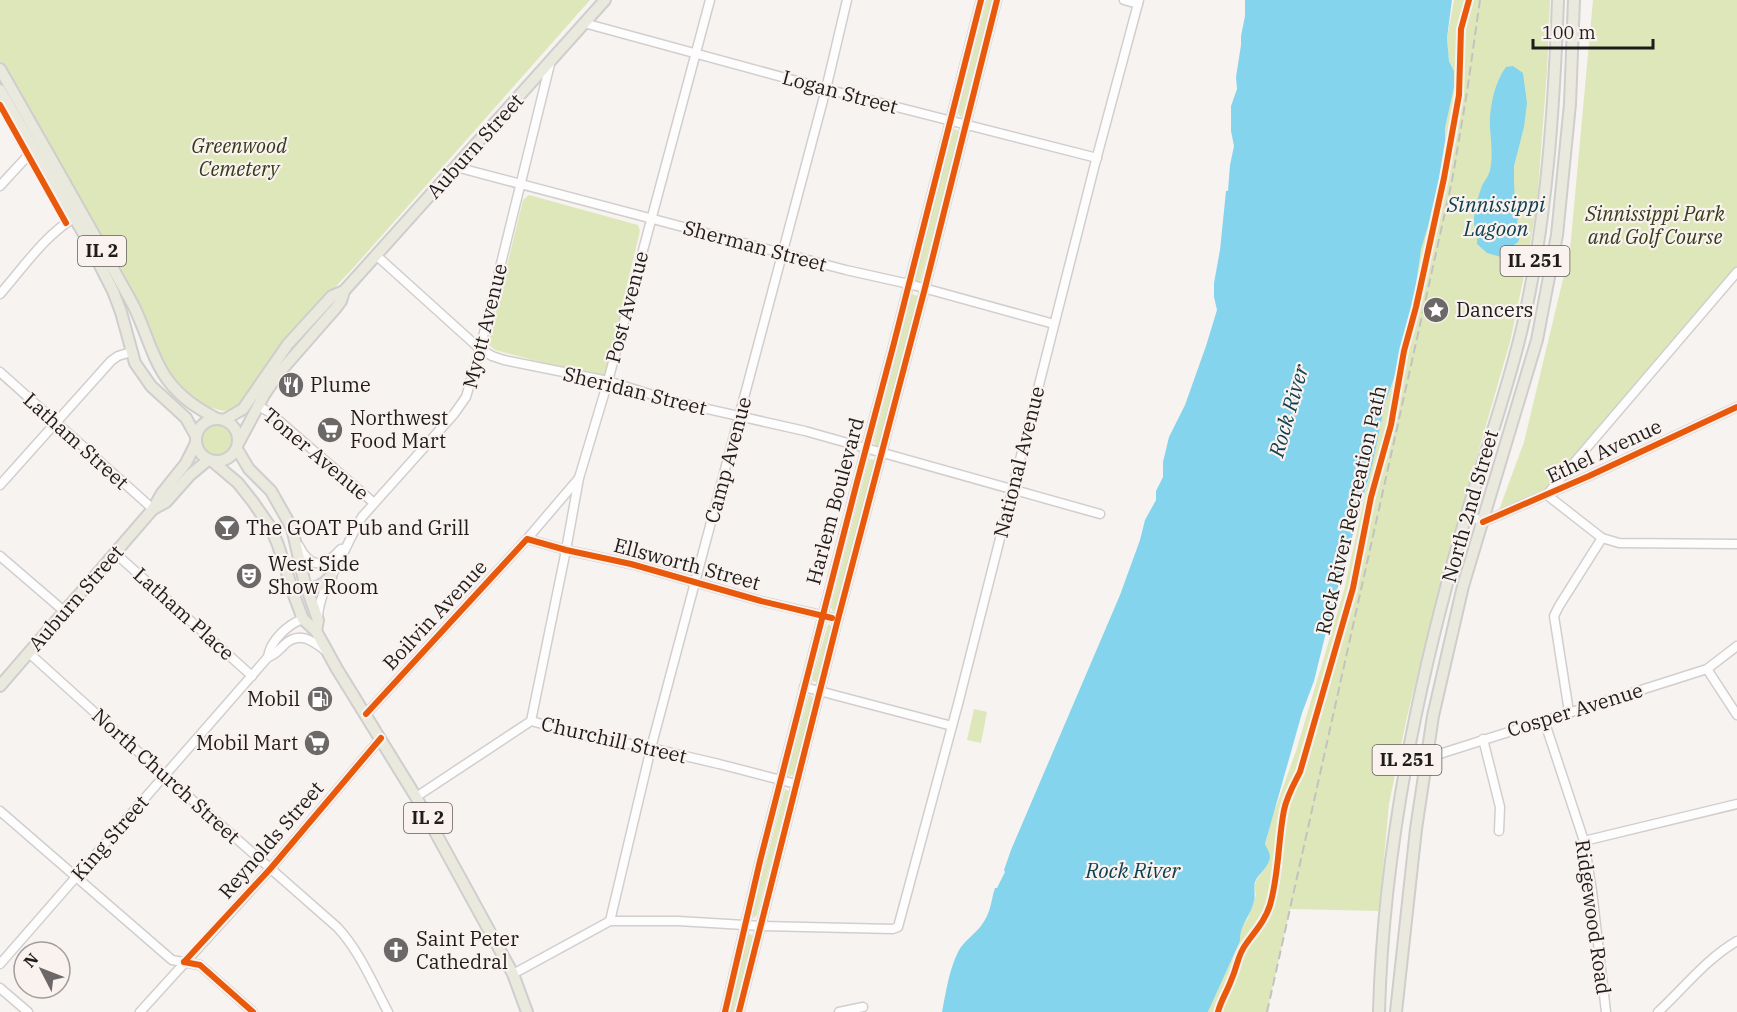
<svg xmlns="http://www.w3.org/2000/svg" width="1737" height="1012" viewBox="0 0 1737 1012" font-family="'IBM Plex Serif',serif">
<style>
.green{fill:#dee7b9}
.water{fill:#85d4ee}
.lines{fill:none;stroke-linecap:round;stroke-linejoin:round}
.minor-casing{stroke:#d2cecd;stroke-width:11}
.major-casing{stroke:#cfcecd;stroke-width:14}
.minor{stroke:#fefdfd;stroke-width:8}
.major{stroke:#e9e9dd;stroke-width:10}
.rail{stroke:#c2c2c1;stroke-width:2;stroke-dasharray:9 4.5;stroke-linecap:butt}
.cycleway-casing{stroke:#f9f2ef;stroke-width:10}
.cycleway{stroke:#e8590c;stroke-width:6}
.labels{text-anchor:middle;stroke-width:4.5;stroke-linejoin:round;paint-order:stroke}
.shield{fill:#f9f2ef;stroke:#605d5b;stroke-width:1.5}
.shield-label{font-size:18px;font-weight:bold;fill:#1f1d1c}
.street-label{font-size:20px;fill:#1f1d1c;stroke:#f9f2ef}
.park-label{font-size:20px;font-style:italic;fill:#333b17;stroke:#f9f2ef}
.poi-label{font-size:20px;fill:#1f1d1c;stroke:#f9f2ef;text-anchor:start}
.water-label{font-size:21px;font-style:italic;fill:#0b3f4f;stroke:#f9f2ef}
</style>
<rect width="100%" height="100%" fill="#f7f3f1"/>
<g class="green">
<path d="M0,0H590L355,266L282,344L238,406L230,410L223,411L205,406L187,394L175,381L166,368L139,304L0,61Z"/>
<path d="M987,0H992L962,116L960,117L958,112Z"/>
<path d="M1454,0H1550L1547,71L1537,203L1527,262L1510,342L1443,574L1407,717L1389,804L1379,911L1290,909L1267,1012H1208L1240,941V928L1248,918L1256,895L1254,887L1256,881L1268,863L1270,857L1265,844L1273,815L1296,751L1344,590L1385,404L1401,358L1413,306L1417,276V260L1439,180L1445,141V128L1454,71L1449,61L1447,38Z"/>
<path d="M1593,0H1737V272L1547,495L1499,510L1524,442L1570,250Z"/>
<path d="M954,129L959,131V133L921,279L919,282H917L915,277Z"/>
<path d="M529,195L638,225L640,231L606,372L603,376L599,377L495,350L488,344L523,200Z"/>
<path d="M912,294L917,296V298L879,444L877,447H875L874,442Z"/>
<circle cx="217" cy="441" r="16"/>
<path d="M869,459L874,460V463L836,609L834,611H832L831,607Z"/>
<path d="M828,624L831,626L818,681L814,682L812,680Z"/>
<path d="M809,695H811L813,699L794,775L789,776L788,772Z"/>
<path d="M974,709L987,712L981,743L967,740Z"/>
<path d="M785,789L789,791L757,915L754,918L752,915Z"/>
<path d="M750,934L752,935L753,937L733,1012H728L748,935Z"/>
</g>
<g class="water">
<path d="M1245,0H1452L1447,38L1449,61L1454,71V87L1445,128V141L1439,180L1428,226L1421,249L1413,306L1401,358L1385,404L1372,466L1330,616L1314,681L1302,713L1265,844C1267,848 1270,853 1270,857C1270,866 1258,874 1255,882C1253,889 1256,895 1254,901C1250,918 1240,923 1240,941L1208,1012H942C946,992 949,970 958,952C964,940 976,934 983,923C991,912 991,900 995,888H997L1005,872L1004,870L1011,850L1120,595L1140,540L1145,520L1156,500V491L1163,477V462L1169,437L1185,405L1206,346L1217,310L1214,297V283L1220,250L1226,191H1228L1230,165L1234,146L1231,131V106L1237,89L1236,77L1241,45V36L1245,16Z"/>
<path d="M1513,66L1523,73L1527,103L1524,127L1514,166V181L1515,204L1519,212L1517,223L1521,235L1518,242L1509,249L1507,254L1501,257L1487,253L1477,244C1478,235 1473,227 1474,218C1475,207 1478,196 1482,186C1484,181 1489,176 1490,170C1493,156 1491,142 1490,128C1489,109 1494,83 1506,67Z"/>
</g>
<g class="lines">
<g class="minor-casing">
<g id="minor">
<path d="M1124,0L1138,4"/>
<path d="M584,23L826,89L1097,158"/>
<path d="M456,167L846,270L909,284L1054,324"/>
<path d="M0,186L34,149"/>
<path d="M377,256L480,349L492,356L504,360L608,381L672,401L805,431L1100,514"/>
<path d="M0,294C23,268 44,236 74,218"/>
<path d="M0,372L153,509"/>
<path d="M258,406L269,412L374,503"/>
<path d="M0,485L111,361L118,356L131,352"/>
<path d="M1549,492L1737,272"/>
<path d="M1547,495L1602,538L1619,543L1737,544"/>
<path d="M1467,514L1483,522L1589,476L1737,407"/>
<path d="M527,539L566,550L631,564L761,601L838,619"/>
<path d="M299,546C311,570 325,567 341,549"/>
<path d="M115,553L252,676"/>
<path d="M0,556L64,611"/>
<path d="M318,617C319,597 329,581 338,564C346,548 353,532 362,517L454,414L466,397L480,349L551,60"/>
<path d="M29,653L165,776L337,927C359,950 373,984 388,1012"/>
<path d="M268,657C270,641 288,624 303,619"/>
<path d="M1707,669L1737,715"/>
<path d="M804,687L952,726"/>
<path d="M1569,712L1554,616L1559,606L1602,538"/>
<path d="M366,714L527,539L579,478"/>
<path d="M1544,720L1584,841L1592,891L1606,1012"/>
<path d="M531,721L566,550L579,478L608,381L710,0"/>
<path d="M1483,739L1500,807L1499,831"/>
<path d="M1407,756L1427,758L1707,669L1737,646"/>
<path d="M416,797L531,721L587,736L651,748L719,764L796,784"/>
<path d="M0,811L172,960L200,965L253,1012"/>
<path d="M1584,841L1737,804"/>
<path d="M610,921L651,748L826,89L847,0"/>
<path d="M0,964L268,657C275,655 278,651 283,646C298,630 312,640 326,651"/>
<path d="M513,974L610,921H678L761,926L893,929L898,927L958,704L1095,164L1139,0"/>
<path d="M0,988L28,1012"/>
<path d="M140,1012L271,868L381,738"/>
<path d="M725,1012L760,861L856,486L894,343L981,0"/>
<path d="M739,1012L838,619L925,288L997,0"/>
<path d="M839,1012L863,1007"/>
<path d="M1658,1012C1684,988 1706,959 1737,941"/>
</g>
</g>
<g class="major-casing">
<g id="major">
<path d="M0,69C44,146 88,223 131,301C145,326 150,355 167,379C181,398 197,408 217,419"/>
<path d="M0,90L85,236L113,291L121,312L135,363L151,386L186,418L196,436"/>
<circle cx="217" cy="440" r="21"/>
<path d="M224,420L243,409L288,344L332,296L344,291"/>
<path d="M239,442L264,395L279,373L335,309L341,301L344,291L605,0"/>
<path d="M237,449L249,469L271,491L292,528L304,580L318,620L316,631"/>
<path d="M212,461L238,483L253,502L271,528L278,545L295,598L303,619L316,631L337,669L416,797L513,974L527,1012"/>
<path d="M153,509L166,502L190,475L208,460"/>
<path d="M303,585L313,589L324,583L331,576"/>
<path d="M0,686L153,509L162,493L186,463L196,443"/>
<path d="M1379,1012C1383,858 1413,706 1454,558C1475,479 1505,403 1523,324C1547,218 1554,109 1558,0"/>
<path d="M1396,1012L1416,829L1433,716L1463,586L1537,340L1557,235L1570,104L1574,0"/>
</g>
</g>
<use href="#minor" class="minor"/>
<use href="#major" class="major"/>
<path class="rail" d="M1267,1012L1452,181L1467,92L1480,0"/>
<g class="cycleway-casing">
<g id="cycleway">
<path d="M0,105L66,223"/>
<path d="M1483,522L1589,476L1737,407"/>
<path d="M366,714L527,539L566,550L631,564L761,601L832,618"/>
<path d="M184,962L271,868L381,738"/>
<path d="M184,962L200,965L253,1012"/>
<path d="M725,1012L760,861L856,486L894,343L981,0"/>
<path d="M739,1012L838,619L925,288L997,0"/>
<path d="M1218,1012C1221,1000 1228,990 1232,978C1237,967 1238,954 1246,944C1255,931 1265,921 1270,905C1279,874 1278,841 1284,810C1287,796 1294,784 1300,772L1353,588L1371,497L1391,425L1404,351L1416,307L1444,178L1459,95L1461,29L1469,0"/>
</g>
</g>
<use href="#cycleway" class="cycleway"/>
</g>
<defs>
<g id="sight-disc" transform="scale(1.35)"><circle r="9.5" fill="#6b6867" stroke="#f9f2ef"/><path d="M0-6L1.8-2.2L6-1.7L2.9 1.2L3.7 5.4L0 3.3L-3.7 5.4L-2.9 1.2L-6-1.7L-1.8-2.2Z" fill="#fff"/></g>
<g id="restaurant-disc" transform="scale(1.35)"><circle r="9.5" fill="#6b6867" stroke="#f9f2ef"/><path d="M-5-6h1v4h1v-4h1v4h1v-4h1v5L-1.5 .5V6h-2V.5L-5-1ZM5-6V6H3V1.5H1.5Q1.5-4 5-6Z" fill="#fff"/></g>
<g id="supermarket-disc" transform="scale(1.35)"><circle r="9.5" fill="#6b6867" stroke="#f9f2ef"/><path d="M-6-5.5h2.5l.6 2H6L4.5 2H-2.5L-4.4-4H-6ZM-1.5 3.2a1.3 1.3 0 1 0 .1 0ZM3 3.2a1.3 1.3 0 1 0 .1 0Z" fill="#fff"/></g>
<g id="bar-disc" transform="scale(1.35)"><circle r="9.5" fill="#6b6867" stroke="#f9f2ef"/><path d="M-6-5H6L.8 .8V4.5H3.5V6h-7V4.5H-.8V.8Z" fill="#fff"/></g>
<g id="theatre-disc" transform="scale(1.35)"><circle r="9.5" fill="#6b6867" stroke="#f9f2ef"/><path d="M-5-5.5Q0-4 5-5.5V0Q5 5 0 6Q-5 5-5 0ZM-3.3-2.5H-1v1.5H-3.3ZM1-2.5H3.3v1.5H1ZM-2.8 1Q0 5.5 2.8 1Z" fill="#fff"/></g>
<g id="fuel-disc" transform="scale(1.35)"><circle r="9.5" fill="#6b6867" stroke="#f9f2ef"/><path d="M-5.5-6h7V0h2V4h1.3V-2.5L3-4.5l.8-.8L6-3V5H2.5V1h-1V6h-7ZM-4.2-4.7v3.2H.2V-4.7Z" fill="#fff"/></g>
<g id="church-disc" transform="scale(1.35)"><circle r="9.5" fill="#6b6867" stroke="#f9f2ef"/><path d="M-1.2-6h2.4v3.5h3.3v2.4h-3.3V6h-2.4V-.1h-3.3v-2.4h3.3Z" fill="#fff"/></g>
</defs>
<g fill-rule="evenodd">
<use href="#sight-disc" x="1436" y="310"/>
<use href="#restaurant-disc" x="291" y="385"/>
<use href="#supermarket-disc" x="330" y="430"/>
<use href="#bar-disc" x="227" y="528"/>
<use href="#theatre-disc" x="249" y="576"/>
<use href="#fuel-disc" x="320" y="699"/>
<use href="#supermarket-disc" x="317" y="743"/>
<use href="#church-disc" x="396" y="950"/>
</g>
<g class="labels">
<g class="shield">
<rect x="78" y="236" width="48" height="30" rx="4.5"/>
<rect x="1500.5" y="246" width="69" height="30" rx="4.5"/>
<rect x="1372.5" y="745" width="69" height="30" rx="4.5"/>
<rect x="404" y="803" width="48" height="30" rx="4.5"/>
</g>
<g class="shield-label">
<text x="102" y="257">IL 2</text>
<text x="1535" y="267">IL 251</text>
<text x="1407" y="766">IL 251</text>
<text x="428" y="824">IL 2</text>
</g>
<g class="street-label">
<text transform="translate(840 92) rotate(15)" y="7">Logan Street</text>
<text transform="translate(475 146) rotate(-48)" y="7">Auburn Street</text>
<text transform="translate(755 246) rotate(15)" y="7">Sherman Street</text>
<text transform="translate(627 307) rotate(-75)" y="7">Post Avenue</text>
<text transform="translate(485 326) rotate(-76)" y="7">Myott Avenue</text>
<text transform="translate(635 391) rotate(14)" y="7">Sheridan Street</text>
<text transform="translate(76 441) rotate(42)" y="7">Latham Street</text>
<text transform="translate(1604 451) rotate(-25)" y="7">Ethel Avenue</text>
<text transform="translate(316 454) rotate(40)" y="7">Toner Avenue</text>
<text transform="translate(728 460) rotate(-75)" y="7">Camp Avenue</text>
<text transform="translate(1019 462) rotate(-76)" y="7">National Avenue</text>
<text transform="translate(835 501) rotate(-75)" y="7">Harlem Boulevard</text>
<text transform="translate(1470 506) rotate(-74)" y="7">North 2nd Street</text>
<text transform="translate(1351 510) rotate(-77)" y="7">Rock River Recreation Path</text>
<text transform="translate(687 564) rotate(15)" y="7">Ellsworth Street</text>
<text transform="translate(76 598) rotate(-49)" y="7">Auburn Street</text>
<text transform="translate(184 614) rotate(42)" y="7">Latham Place</text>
<text transform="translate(435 615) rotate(-47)" y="7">Boilvin Avenue</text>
<text transform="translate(1575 710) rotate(-17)" y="7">Cosper Avenue</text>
<text transform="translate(614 740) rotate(13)" y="7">Churchill Street</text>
<text transform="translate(166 776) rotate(42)" y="7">North Church Street</text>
<text transform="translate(110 838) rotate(-49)" y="7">King Street</text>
<text transform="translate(271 840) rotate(-49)" y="7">Reynolds Street</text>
<text transform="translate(1593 917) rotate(82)" y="7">Ridgewood Road</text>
</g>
<g class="park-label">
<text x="239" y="153">Greenwood<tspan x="239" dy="23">Cemetery</tspan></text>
<text x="1655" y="221">Sinnissippi Park<tspan x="1655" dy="23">and Golf Course</tspan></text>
</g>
<g class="poi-label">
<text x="1456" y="317">Dancers</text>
<text x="310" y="392">Plume</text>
<text x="350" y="425">Northwest<tspan x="350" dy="23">Food Mart</tspan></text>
<text x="246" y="535">The GOAT Pub and Grill</text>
<text x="268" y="571">West Side<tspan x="268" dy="23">Show Room</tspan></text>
<text x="300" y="706" text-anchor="end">Mobil</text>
<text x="298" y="750" text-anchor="end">Mobil Mart</text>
<text x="416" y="946">Saint Peter<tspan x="416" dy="23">Cathedral</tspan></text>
</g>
<g class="water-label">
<text x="1496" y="212">Sinnissippi<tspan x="1496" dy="24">Lagoon</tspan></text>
<text transform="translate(1289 411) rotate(-74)" y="7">Rock River</text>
<text x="1133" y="878">Rock River</text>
</g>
</g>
<g transform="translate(42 970) rotate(312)"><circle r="28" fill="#f9f2ef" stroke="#a29d9b" stroke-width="1.5"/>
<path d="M0-4.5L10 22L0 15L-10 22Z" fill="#6b6867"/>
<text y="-9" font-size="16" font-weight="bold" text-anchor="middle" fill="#1f1d1c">N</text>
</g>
<path d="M1533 39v9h120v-9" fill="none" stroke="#1f1d1c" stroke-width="3"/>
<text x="1542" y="39" font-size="18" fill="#1f1d1c" stroke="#f9f2ef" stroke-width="4.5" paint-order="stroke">100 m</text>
</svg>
